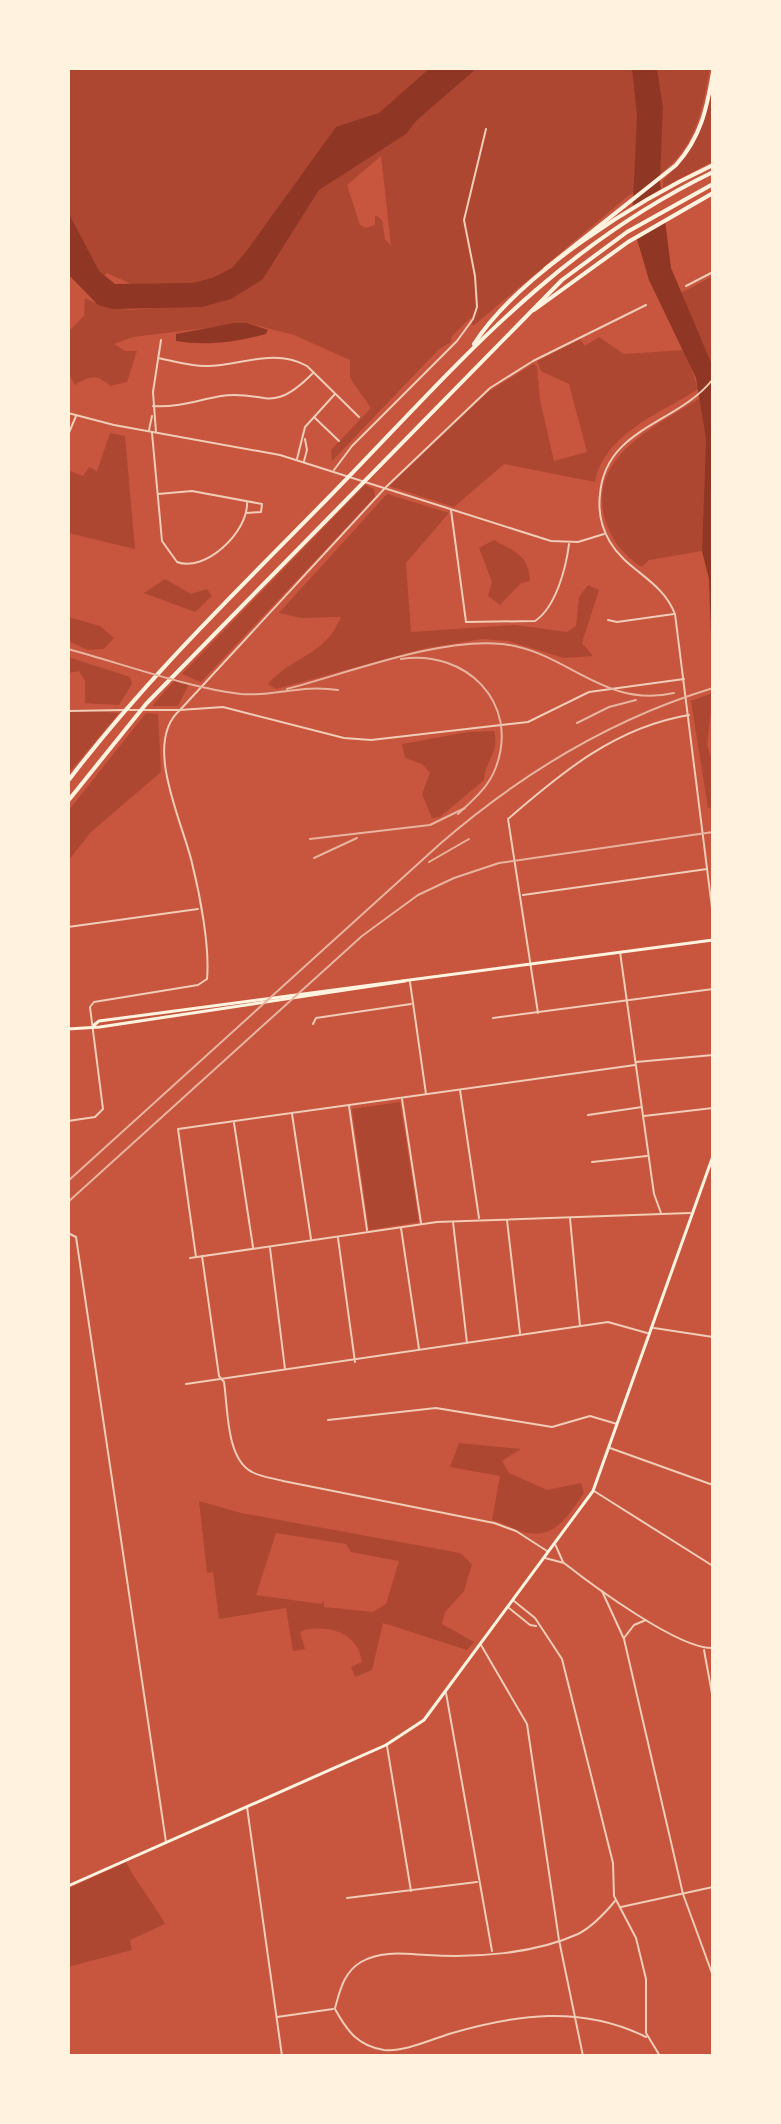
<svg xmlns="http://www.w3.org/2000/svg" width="781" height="2124" viewBox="0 0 781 2124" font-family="'Nunito Sans',sans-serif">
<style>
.green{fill:#ae4732;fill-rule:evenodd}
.water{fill:#8f3625}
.pier{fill:#c8553d}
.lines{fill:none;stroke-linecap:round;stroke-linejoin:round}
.minor{stroke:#f1ccb7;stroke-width:2}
.tertiary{stroke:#f1ccb7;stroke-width:2}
.primary{stroke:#fff3e0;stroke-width:3}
.motorway{stroke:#fff3e0;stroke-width:4}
.rail{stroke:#e9b49f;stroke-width:2}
</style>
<rect width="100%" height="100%" fill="#c8553d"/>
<g class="green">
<path d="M68,68H643L644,187L628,196L473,326L471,317L452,336L451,342L438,350L332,461L331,450L371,408L350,378V360L294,335L247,323L133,337L114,344L125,351H137L127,382L110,386C97,374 89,376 75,385L68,373V332L84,316L85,298C138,327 210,294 263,279L319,190L337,178L325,166L262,274L155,295L107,273L91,286L68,249ZM381,156L391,246L385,239L382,220L375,215V225L366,228L360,225L347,185Z"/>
<path d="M657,68H710C702,110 697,146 660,174L663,107Z"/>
<path d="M713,78V161L663,188V180C696,151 705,120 713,78Z"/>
<path d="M713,276V367L681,293Z"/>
<path d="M599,337L624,354L685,350L698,389C661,413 604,434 595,482L504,464L454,507L389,486L488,392L533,364L537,366L540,400L554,461L587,452L569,384L541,371L537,361L580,339L585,346Z"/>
<path d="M700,398L706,439L702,551L649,560L642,567C624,556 611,540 605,519C587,456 658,425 700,398Z"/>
<path d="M110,433L125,436L135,549L68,533V470L83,476L89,467L97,471Z"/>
<path d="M365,485L374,489L375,497L201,682L182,674Z"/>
<path d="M387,494L449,513L406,563L411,632L515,625L567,632L576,626L579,597L588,585L599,590L582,643L593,656L564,658L508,641L482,639L427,648L276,689L268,684C295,654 324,657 341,617L301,618L279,613Z"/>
<path d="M494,540C515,552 529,555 530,581L521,583L500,605L488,596L492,582L479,548Z"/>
<path d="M165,579L191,594L207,589L212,596L195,612L144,593Z"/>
<path d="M68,617L100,626L114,638L104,649L88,650L68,641Z"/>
<path d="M68,657L130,677L132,684L119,705L85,703V681L79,671L68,673Z"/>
<path d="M176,679L189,684L178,706H152Z"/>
<path d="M713,693L707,745L713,764V807L708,808L691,701Z"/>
<path d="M80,710L119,713L68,774V712Z"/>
<path d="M146,713L158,714L161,772L91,832L68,861V811Z"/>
<path d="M494,731C500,753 485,760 484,780L440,817L432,818L422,794L430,773L422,764L405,758L402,744L468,732Z"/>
<path d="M400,1102L419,1222L369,1230L352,1109Z"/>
<path d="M459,1443L521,1449L502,1461L509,1473L547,1490L581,1483L584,1493C570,1512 557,1538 529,1533C517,1532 505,1523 492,1520L500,1476L450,1467Z"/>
<path d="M199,1501L241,1513L460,1553L472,1564L464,1591L445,1612L442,1624L474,1642L467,1650L383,1623L372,1670L355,1677L351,1667L362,1662C358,1633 330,1625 304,1630L300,1632L305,1649L293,1651L286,1608L219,1619L213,1572L207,1573ZM276,1533L346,1544L351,1552L399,1561L386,1604L373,1612L324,1607V1600L321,1604L256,1595Z"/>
<path d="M126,1862C138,1886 152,1900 165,1924L130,1940L132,1950L68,1967V1889Z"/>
</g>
<g class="water">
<path d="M430,68H477L417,120L406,134L319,190L263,279L231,299L202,307L113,309L98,305L68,274V212L99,271L115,284L193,283L212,278L232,268L245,253L336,127L379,113Z"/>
<path d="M632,68H657L663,107L660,181L671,268L713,367V694L709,579L702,551L706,439L696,378L649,280L632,222L637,116Z"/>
<path d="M234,323H247L268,330L266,334C235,342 207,346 176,341V334Z"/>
</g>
<path class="pier" d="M664,187L667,221L633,242L629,208Z"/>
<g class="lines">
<g class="minor">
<path d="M686,286L713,272"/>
<path d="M158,358C174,361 192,367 208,366C241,365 275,348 307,366L359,417"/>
<path d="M153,406C177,408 198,400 221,396C264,389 270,417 313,373"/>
<path d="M314,417L339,441"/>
<path d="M149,430L152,416"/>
<path d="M156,432L153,392L161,340"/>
<path d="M152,433L162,541L177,562C205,573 248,532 247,503"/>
<path d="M68,435L76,416"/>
<path d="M297,459L305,427L335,394"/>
<path d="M304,461L307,450L305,439"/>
<path d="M334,470L352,446L457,341L473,319L477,307L475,276L464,220L486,129"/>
<path d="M386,487L490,388L533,361L646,305"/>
<path d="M158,494L192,491L262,504L261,512L247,513"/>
<path d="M451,510L466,622L535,621C556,607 566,568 569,544"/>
<path d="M608,620L617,622L674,614"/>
<path d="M523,895L707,869"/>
<path d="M68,927L198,909"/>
<path d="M620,952L654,1194L661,1213"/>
<path d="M410,982L426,1094"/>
<path d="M538,1013L508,819C562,772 616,727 689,715"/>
<path d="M493,1018L713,989"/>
<path d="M313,1024L316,1018L411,1004"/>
<path d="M636,1062L713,1055"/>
<path d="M460,1090L479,1218"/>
<path d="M402,1099L421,1223"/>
<path d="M349,1106L367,1230"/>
<path d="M292,1114L311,1239"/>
<path d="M588,1115L642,1107"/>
<path d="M644,1116L713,1108"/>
<path d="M68,1121L95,1117L103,1109L90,1007L94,1002L198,985L207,979C210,947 200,895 192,863C183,823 142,743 180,710L223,707L344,738L371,740L528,722L589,692L684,679"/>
<path d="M234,1123L253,1247"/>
<path d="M592,1162L647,1156"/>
<path d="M570,1218L580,1326"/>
<path d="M507,1220L520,1333"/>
<path d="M453,1222L467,1343"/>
<path d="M401,1228L419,1349"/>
<path d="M68,1233L76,1237L166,1842"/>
<path d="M338,1238L355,1362"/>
<path d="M270,1248L285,1369"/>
<path d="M202,1256L219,1376L224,1382C228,1408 226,1459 252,1472C261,1477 273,1478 283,1481L494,1523L516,1531L547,1551"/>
<path d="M196,1257L178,1129L635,1065"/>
<path d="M190,1258L437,1222L690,1213"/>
<path d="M654,1328L713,1337"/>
<path d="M186,1384L608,1322L647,1333"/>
<path d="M328,1420L436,1408L552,1427L590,1416L617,1424"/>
<path d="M610,1448L713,1485"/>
<path d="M594,1491L713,1566"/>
<path d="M555,1544L563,1562"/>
<path d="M545,1558L564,1563C592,1585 680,1650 713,1648"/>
<path d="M602,1591L624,1639L683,1894L713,1976"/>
<path d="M514,1601L535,1618L562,1659L613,1863L614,1896L636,1938L646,1979V2033L660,2056"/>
<path d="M509,1608L530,1625L536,1626"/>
<path d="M624,1638L634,1625L646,1620"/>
<path d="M481,1645L527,1724L559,1940L583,2056"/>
<path d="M704,1650L713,1699"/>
<path d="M446,1693L492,1951"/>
<path d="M387,1746L411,1891"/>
<path d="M247,1807L282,2056"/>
<path d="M347,1898L477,1882"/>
<path d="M621,1907L713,1887"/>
<path d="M335,2008C340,1990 344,1972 361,1962C381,1950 406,1954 427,1955C475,1958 534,1954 578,1934C592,1927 605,1913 615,1901"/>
<path d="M335,2009C347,2031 358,2046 384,2050C404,2052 430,2040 449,2034C516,2014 582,2005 646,2037"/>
<path d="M277,2017L333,2009"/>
</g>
<g class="tertiary">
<path d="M713,379C678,424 606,427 600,494C598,511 601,527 610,542C627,571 662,580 675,614L713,916"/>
<path d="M68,413L114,425L280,455L551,541L578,542L604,534"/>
<path d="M129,710H180L385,488"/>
<path d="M68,711L123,710"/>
</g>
<g class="primary">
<path d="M94,1025L99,1021L713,940"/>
<path d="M68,1029L100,1027L405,981"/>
<path d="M68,1886L386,1745L424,1720L593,1491L713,1156"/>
</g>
<g class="motorway">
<path d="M545,269L676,165C701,137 707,108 713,72"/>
<path d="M534,310L628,242L713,193"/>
<path d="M474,344C519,274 638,200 713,165"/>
<path d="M68,781C146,678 240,588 331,495C454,369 550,251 713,172"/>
<path d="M68,801L146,704L562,280L627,232L713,184"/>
</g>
<g class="rail">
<path d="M68,649C120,663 189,688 241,694C274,697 301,684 338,690"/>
<path d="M401,659C465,649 520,702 496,767C489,787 473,800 458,814"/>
<path d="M287,689C348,673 441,637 502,644C567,651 603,709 674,693"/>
<path d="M577,723L609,707L636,700"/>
<path d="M310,839L430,825L465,808"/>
<path d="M314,858L357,838"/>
<path d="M429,862L469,839"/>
<path d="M68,1181L441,843C522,773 611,719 713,688"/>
<path d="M68,1202L362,936L418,895L454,878L499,863L713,832"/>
</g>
</g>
<rect width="781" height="2124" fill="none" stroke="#fff3e0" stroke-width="140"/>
</svg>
